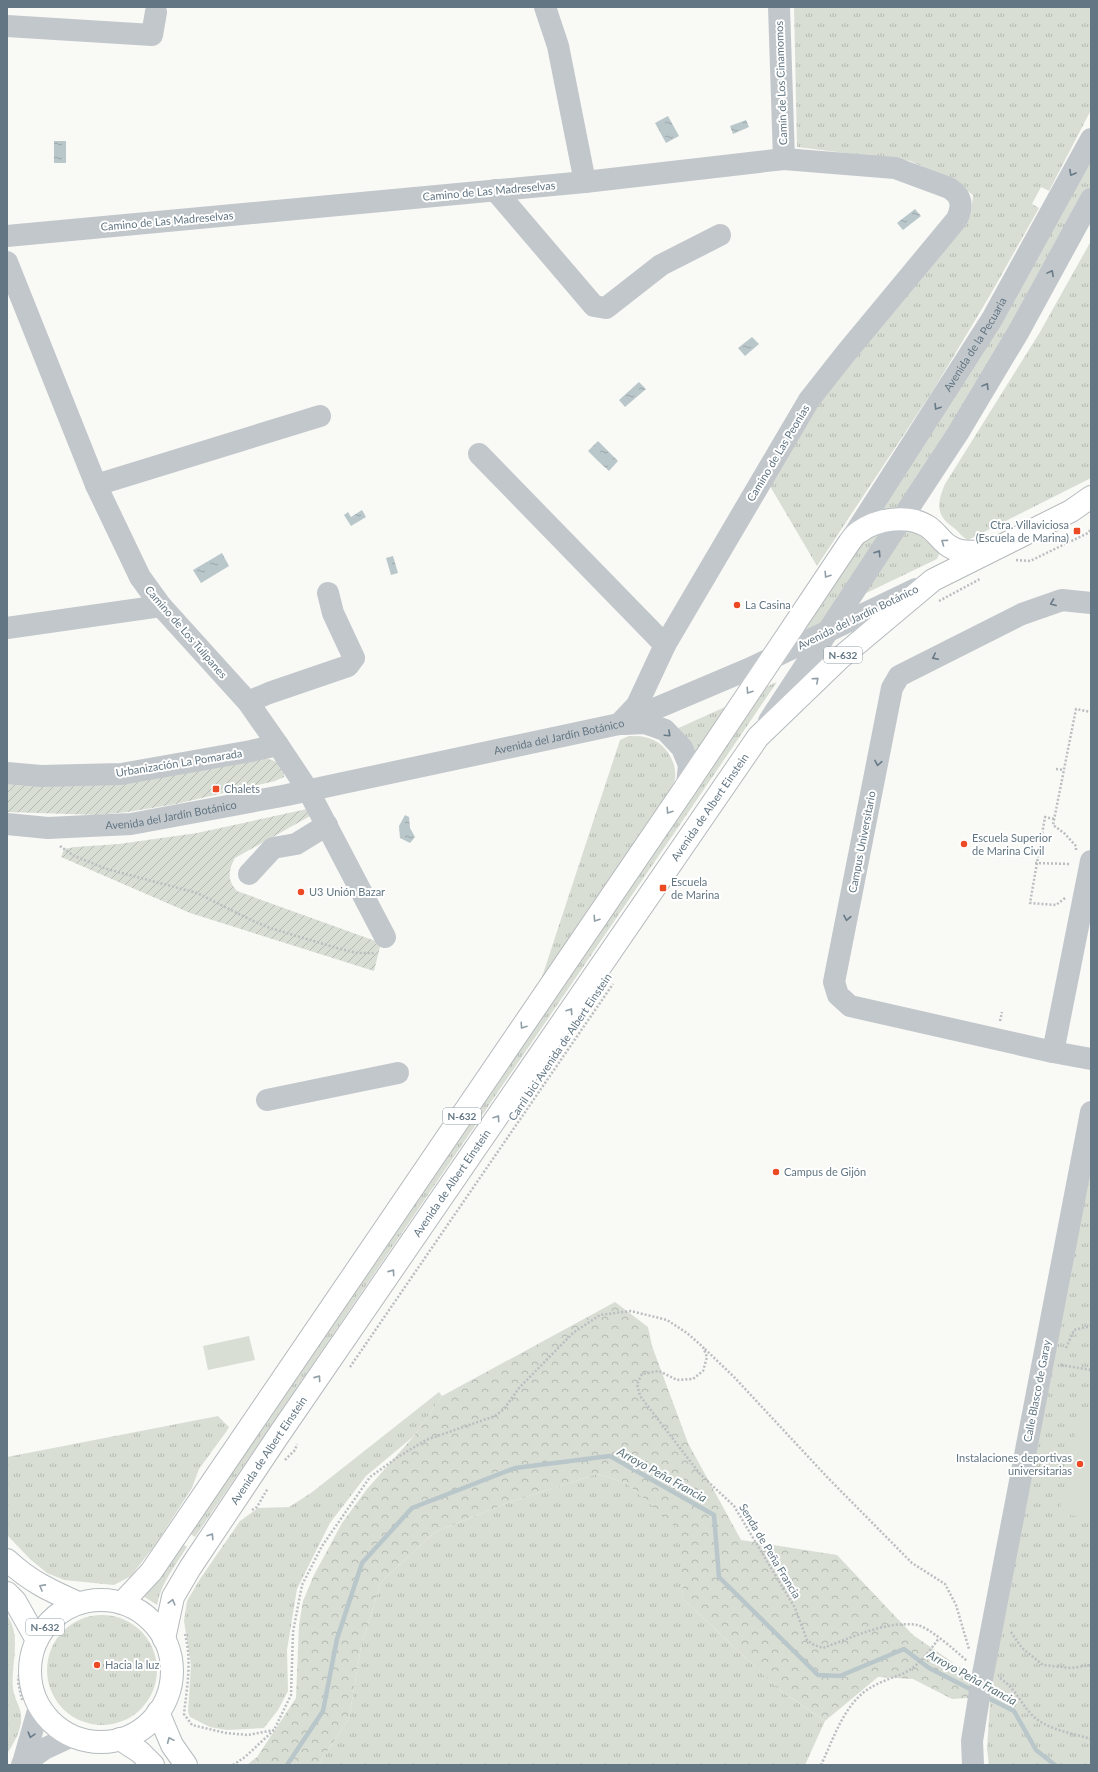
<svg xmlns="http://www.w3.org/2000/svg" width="1098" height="1772" viewBox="0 0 1098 1772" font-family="Lato,sans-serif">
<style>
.grass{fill:url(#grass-tufts)}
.forest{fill:url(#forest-crowns)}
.park{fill:#d9ded5}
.garden{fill:url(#garden-furrows)}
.water{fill:url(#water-ripples)}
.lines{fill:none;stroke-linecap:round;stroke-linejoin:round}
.stream{stroke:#b9c7ca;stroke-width:4.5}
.major-casing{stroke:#b5bbbf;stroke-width:24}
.highway-casing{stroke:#b5babd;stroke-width:24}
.path{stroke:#babec1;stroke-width:2.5;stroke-dasharray:2 2;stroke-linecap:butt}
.minor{stroke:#c2c7cb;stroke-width:22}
.major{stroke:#fff;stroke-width:22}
.highway{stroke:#fff;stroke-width:22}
.oneway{stroke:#677a87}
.oneway2{stroke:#919fa8}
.poi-dot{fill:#eb4a24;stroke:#fff;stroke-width:1.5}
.labels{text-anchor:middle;stroke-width:4;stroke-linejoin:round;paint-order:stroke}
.shield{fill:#fff;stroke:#919fa8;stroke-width:1}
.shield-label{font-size:10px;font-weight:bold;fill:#627683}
.street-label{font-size:11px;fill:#627683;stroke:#fff}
.poi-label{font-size:11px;fill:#627683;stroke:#fff;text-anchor:start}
.water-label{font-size:12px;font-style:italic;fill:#5e767c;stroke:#fff}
</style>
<defs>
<pattern id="grass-tufts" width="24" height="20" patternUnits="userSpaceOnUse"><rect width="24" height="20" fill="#d9ded5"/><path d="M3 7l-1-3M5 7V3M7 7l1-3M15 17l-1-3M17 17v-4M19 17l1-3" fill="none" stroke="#b3b9b2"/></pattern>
<pattern id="forest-crowns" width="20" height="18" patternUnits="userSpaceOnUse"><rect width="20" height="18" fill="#d9ded5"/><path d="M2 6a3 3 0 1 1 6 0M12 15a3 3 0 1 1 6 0" fill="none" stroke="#b3b9b2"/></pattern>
<pattern id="garden-furrows" width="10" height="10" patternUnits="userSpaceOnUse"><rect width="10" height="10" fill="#d9ded5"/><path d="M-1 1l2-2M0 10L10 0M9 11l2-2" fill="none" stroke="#b3b9b2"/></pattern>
<pattern id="water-ripples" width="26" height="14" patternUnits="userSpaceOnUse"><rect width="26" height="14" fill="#b9c7ca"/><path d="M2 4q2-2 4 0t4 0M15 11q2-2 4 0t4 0" fill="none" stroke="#9aa6a9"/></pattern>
</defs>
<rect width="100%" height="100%" fill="#f9f9f6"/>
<g class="grass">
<path d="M794,7H1091V110L1049,191L1041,187L1032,204L1039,208L989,297L934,389L817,566L767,481L844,364L971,213L973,195L952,180L910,161L797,147Z"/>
<path d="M1091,139V199L827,633L792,630Z"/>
<path d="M1091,241V478L968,540C962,537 959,532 954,528C935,515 937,503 945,484L1040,332Z"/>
<path d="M906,524L941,550L937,559L858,597Z"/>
<path d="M777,682L195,1537L189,1533L763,688Z"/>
<path d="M734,703L696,760L674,730Z"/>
<path d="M629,736C636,736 644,736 651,739C667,745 677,763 675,779C674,784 670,789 668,794L541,980L620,740Z"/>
<path d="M1091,1163V1765H989L987,1749L992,1672Z"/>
<path d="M439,1392L442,1396L414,1436L366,1476L330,1523L297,1589L287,1650L288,1691L278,1710L264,1728L227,1730L210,1727L190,1717L188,1712L191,1665L184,1621L187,1601L200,1579L240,1521L258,1508L289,1507L311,1493Z"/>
<path d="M218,1416L229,1427L226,1432L199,1469L192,1488L155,1545L131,1576L114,1585L64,1580L47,1573L30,1559L7,1535V1457Z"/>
<path d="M597,1474L626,1483L680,1530L683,1599L781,1691L825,1721L805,1765H318L349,1718L361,1647L381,1582L435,1532L513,1501Z"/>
<path d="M181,1543L187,1547C175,1566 161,1583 157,1605L143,1596L150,1589Z"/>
<circle cx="102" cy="1670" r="55"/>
<path d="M7,1615C22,1637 11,1663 13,1688C14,1701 23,1707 21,1723C19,1735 13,1744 7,1754Z"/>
</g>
<path class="forest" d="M615,1302L648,1327L652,1346L688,1443L741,1540L837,1555L913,1635L974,1677L968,1698L952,1699L913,1679L878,1677L825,1721L781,1691L683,1599L679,1530L626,1483L597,1474L513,1501L435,1532L381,1582L361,1647L349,1718L318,1765H247L257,1757L296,1698L299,1625L303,1601L314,1575L342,1523L367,1489L414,1436L442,1396Z"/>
<g class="park">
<path d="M249,1336L255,1360L208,1370L203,1346Z"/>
<path d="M1080,1413L1091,1415V1519L1059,1513Z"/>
</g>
<g class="garden">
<path d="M266,758C276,761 285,765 284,777L275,781L176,804L128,812L98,815L7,812V783Z"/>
<path d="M307,809L312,815L235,858C228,871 227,880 237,891L381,943L374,971L190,913L61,857L64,849L75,847L119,844L197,833Z"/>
</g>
<g class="water">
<path d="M668,116L679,136L666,143L655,123Z"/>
<path d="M746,120L749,127L733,134L730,126Z"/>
<rect x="54" y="141" width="12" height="22"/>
<path d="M915,209L921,216L903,230L897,223Z"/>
<path d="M752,337L759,344L745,356L738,348Z"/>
<path d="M639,382L646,389L625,407L619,400Z"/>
<path d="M598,441L618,461L609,471L598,461L588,451Z"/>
<path d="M362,510L366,517L351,526L344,515L348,512L351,517Z"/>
<path d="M222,553L229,566L201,583L193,570Z"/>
<path d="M393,556L398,573L391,575L386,558Z"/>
<path d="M405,815L409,817L410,828L415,837L410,843L400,838L399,826Z"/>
</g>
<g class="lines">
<g class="stream">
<path d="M986,1697L1014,1711L1036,1750L1055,1765"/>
<path d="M287,1765L323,1711L337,1639L362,1563L412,1508L515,1468L610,1456L714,1515L719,1577L818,1675L840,1676L904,1649L929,1668L974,1691"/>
</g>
<g class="major-casing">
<g id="major">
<path d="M7,1560C31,1582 49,1590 78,1603"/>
<path d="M7,1593L15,1601L37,1640"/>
<circle cx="101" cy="1671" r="71"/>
<path d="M158,1712L172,1745L186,1765"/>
<path d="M120,1739L140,1752L153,1765"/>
</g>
</g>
<g class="highway-casing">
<g id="highway">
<path d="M122,1603L151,1572L687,785L849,543C852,539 855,534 859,532C877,519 907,514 927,526C939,533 942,547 961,551C969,553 980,551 988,551"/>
<path id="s3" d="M164,1639L173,1597L190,1568L278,1436L758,737L840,658L933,580L1071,511L1091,497"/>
</g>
</g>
<g class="path">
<path d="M1016,560L1030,561L1088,533L1091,529"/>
<path d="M939,601L980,579"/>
<path d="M1056,769L1064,770"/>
<path d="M1054,819L1045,817L1030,903L1056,905L1065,898"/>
<path d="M60,846L74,856L107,869L197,893L253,921L270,928L337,948L357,953H373L374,952"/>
<path d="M1076,850V846L1064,833L1053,825L1076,709L1091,712"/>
<path d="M1035,863L1071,864"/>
<path d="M1000,1021L1002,1012"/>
<path d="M1066,1348L1074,1330L1091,1326"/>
<path d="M705,1349L735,1378L828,1478L912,1563L945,1584L956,1605L969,1649"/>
<path d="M1061,1365L1091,1370"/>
<path d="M350,1367L613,984"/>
<path d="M285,1460L295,1450L297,1444"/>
<path d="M252,1510L257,1507L268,1488"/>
<path d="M1011,1632L1022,1648L1043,1665L1071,1668L1091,1665"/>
<path d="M185,1634C192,1662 187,1686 184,1714L192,1725L226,1733L248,1735L274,1730"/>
<path d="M22,1651L18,1682L22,1700"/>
<path d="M1000,1678C1017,1690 1020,1703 1033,1716C1048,1730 1072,1733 1091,1739"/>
<path d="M233,1765L245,1757L274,1730L291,1695L293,1632L302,1585L322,1546L370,1477L398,1457L426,1440L495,1416L504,1409L519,1388L573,1333L600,1315L631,1311L667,1320L687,1333L703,1347L707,1357L703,1371L693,1379L677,1380L659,1371L642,1374L637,1384L640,1396L700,1474L734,1506L795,1608L807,1640L814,1645L823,1648C851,1638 887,1620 917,1625C929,1627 957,1652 967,1661"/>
<path d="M821,1765C833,1740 842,1710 864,1692C876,1683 889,1679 902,1674C918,1667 929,1652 939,1638"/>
</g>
<g class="minor">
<path d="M545,7L558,46L585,182"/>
<path d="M779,7L784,159"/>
<path d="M7,26L152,35L156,12"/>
<path d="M495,190L594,306L606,308L661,265L720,235"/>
<path d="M7,236L585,182L784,159L895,168L949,188C962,196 963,206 957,219L846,353L809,400L665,645L637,705L619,724"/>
<path d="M7,262L96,485L140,577L161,606L248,702L278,745L308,790L385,937"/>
<path d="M479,454L665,645"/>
<path d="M96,485L320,416"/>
<path id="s1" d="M850,541L992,319L1091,139"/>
<path d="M7,628L161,606"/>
<path d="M248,702L269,693L348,666L354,658L333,613L328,593"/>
<path d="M769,721L958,433L1019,331L1091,199"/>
<path d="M624,724L645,723L665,730L682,748L689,765L687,785"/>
<path d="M7,773L41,776L121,774L251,751L278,745"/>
<path id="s2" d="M7,824L48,828L131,824L287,795L619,724L751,668L916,589"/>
<path d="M1091,861L1053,1052L1091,1059"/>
<path d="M249,874L273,848L296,844L327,825"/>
<path d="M1053,1052L850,1006L838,995L834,982L892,688L899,676L1022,614L1062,600L1091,603"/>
<path d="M267,1100L398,1073"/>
<path d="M23,1763L39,1707"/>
<path d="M22,1765L44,1749L72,1736"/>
<path d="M973,1765L972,1741L982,1679L1091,1112"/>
</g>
<use href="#major" class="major"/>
<use href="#highway" class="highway"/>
</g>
<defs><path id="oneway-chevron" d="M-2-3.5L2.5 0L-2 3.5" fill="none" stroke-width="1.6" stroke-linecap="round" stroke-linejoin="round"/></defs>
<g class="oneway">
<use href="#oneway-chevron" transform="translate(1072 173) rotate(119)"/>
<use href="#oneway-chevron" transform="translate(1051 273) rotate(-62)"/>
<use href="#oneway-chevron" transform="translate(986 386) rotate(-59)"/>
<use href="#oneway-chevron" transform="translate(937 407) rotate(122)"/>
<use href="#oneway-chevron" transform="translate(878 553) rotate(-57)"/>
<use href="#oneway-chevron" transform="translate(1053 603) rotate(159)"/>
<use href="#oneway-chevron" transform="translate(935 657) rotate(154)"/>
<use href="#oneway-chevron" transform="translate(668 734) rotate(43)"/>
<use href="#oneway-chevron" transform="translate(878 763) rotate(101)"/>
<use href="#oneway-chevron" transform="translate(847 918) rotate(101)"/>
<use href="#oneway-chevron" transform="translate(31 1735) rotate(106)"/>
</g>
<g class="oneway2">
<use href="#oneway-chevron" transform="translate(944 542) rotate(-144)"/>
<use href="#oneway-chevron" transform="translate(827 575) rotate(123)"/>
<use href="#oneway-chevron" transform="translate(816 680) rotate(-42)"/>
<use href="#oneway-chevron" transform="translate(749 691) rotate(124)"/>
<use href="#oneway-chevron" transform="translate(669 811) rotate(124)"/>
<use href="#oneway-chevron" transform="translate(596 919) rotate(124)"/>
<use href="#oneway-chevron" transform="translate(570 1011) rotate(-56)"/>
<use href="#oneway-chevron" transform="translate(523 1026) rotate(124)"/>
<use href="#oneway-chevron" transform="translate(497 1118) rotate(-56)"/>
<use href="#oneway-chevron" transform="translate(392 1272) rotate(-55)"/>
<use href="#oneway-chevron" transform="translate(318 1378) rotate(-55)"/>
<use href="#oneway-chevron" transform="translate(211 1536) rotate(-57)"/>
<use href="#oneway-chevron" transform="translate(42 1587) rotate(-151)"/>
<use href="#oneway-chevron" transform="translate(172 1602) rotate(-75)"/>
<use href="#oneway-chevron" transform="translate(170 1740) rotate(-114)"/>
</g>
<g class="poi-dot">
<rect x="1073" y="527" width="8" height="8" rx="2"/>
<circle cx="737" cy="605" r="4"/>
<rect x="212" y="785" width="8" height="8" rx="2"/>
<circle cx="964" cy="844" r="4"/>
<rect x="659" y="884" width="8" height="8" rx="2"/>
<circle cx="301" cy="892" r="4"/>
<circle cx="776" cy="1172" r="4"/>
<circle cx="1080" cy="1464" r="4"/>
<circle cx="97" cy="1665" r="4"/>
</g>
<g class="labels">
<g class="shield">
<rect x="824" y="647" width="38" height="16" rx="3"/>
<rect x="443" y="1108" width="38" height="16" rx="3"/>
<rect x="26" y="1619" width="38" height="16" rx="3"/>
</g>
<g class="shield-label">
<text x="843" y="659">N-632</text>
<text x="462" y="1120">N-632</text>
<text x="45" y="1631">N-632</text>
</g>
<g class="street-label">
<text transform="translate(781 83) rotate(-92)" y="4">Camín de Los Cinamomos</text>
<text transform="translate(489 191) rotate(-5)" y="4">Camino de Las Madreselvas</text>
<text transform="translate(167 221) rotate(-5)" y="4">Camino de Las Madreselvas</text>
<text dy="4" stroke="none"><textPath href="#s1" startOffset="233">Avenida de la Pecuaria</textPath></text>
<text transform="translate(778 453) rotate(-59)" y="4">Camino de Las Peonias</text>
<text transform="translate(858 617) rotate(-26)" y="4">Avenida del Jardín Botánico</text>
<text transform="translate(186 632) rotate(49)" y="4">Camino de Los Tulipanes</text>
<text dy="4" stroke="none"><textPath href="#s2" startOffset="561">Avenida del Jardín Botánico</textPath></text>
<text transform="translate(179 763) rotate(-9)" y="4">Urbanización La Pomarada</text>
<text dy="4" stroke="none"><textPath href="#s3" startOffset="998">Avenida de Albert Einstein</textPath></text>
<text dy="4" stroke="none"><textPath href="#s2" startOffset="165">Avenida del Jardín Botánico</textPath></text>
<text transform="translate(862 842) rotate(-79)" y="4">Campus Universitario</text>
<text transform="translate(560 1047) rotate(-56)" y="4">Carril bici Avenida de Albert Einstein</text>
<text dy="4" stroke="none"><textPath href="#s3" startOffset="542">Avenida de Albert Einstein</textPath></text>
<text transform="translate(1037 1391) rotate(-79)" y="4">Calle Blasco de Garay</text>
<text dy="4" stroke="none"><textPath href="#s3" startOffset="218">Avenida de Albert Einstein</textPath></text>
<text transform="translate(770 1551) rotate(59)" y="4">Senda de Peña Francia</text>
</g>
<g class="poi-label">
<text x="1069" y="529" text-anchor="end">Ctra. Villaviciosa<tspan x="1069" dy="13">(Escuela de Marina)</tspan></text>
<text x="745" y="609">La Casina</text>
<text x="224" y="793">Chalets</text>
<text x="972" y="842">Escuela Superior<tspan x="972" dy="13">de Marina Civil</tspan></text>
<text x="671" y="886">Escuela<tspan x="671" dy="13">de Marina</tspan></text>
<text x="309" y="896">U3 Unión Bazar</text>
<text x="784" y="1176">Campus de Gijón</text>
<text x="1072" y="1462" text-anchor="end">Instalaciones deportivas<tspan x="1072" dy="13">universitarias</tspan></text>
<text x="105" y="1669">Hacia la luz</text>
</g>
<g class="water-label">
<text transform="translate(662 1475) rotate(29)" y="4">Arroyo Peña Francia</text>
<text transform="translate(972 1678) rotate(29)" y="4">Arroyo Peña Francia</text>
</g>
</g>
<rect width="1098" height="1772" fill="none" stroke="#627683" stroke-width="16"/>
</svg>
